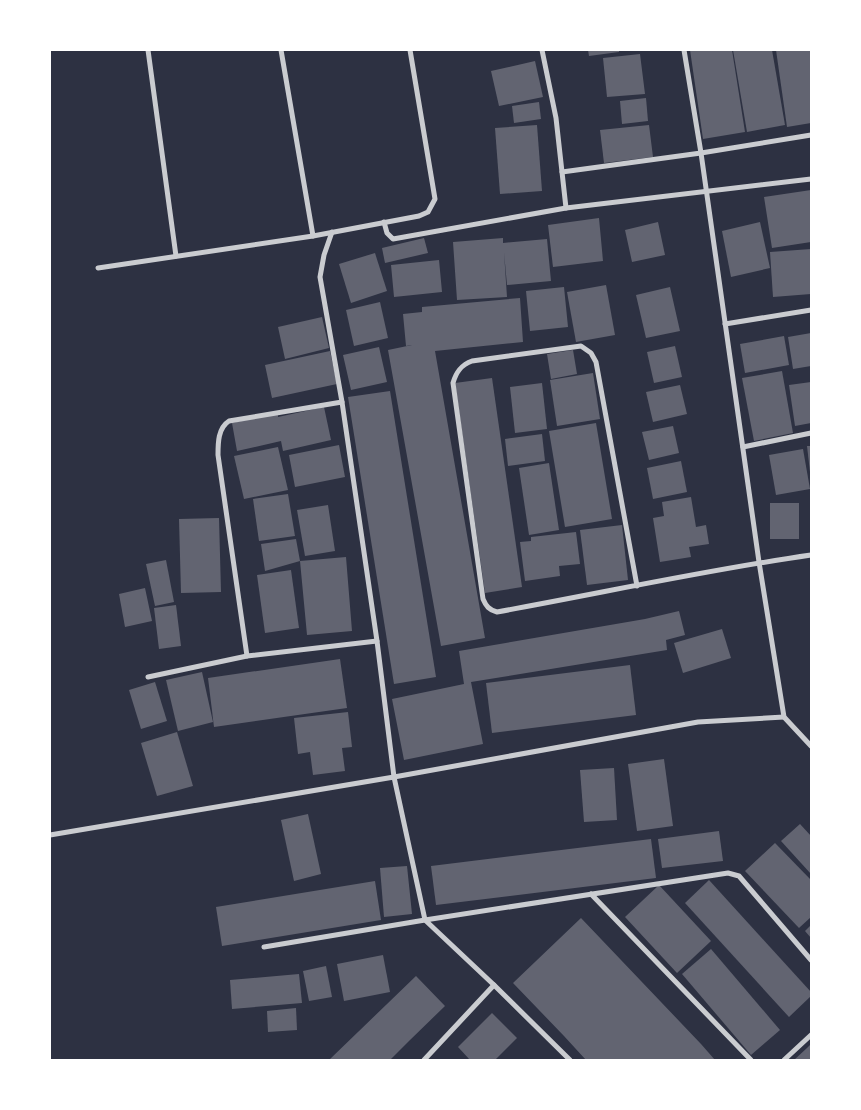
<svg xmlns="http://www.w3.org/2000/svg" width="861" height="1110" viewBox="0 0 861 1110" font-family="Jost,sans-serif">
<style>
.building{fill:#626471}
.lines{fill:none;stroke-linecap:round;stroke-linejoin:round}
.minor{stroke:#caccd0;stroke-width:5}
</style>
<rect width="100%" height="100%" fill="#2d3142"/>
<g class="building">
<path d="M588,50H619V52L589,56Z"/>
<path d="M690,50H732L745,132L703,139Z"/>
<path d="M733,50H772L785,125L747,132Z"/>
<path d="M776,50H811V123L787,127Z"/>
<path d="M640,54L645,94L607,97L603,58Z"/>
<path d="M535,61L543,97L499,106L491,71Z"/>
<path d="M646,98L648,121L622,124L620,101Z"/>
<path d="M539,102L541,119L514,123L512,106Z"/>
<path d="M537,125L542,191L500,194L495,128Z"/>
<path d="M649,125L653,157L604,163L600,130Z"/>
<path d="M811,190V242L772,248L764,197Z"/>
<path d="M599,218L603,261L553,267L548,225Z"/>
<path d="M658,222L665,255L632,262L625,230Z"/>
<path d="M760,222L770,268L731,277L722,231Z"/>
<path d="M424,238L428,253L385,263L382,248Z"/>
<path d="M503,238V243L547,239L551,281L507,285L504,252L507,297L457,300L453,242Z"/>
<path d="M811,249V294L773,297L770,252Z"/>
<path d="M375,253L387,291L351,303L339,264Z"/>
<path d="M439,260L442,292L394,297L391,265Z"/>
<path d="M606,285L615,335L576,342L567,292Z"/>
<path d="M564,287L568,327L530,331L526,291Z"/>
<path d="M670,287L680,331L646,338L636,295Z"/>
<path d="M520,298L523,342L435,351L485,638L441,646L388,350L412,345L406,346L403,314L422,312V307Z"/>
<path d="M380,302L388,338L354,346L346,310Z"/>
<path d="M322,317L329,348L285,359L278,327Z"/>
<path d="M811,333V366L793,369L788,337Z"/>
<path d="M784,336L789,365L745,373L740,344Z"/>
<path d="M675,346L682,377L654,383L647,352Z"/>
<path d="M379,347L387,382L351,390L343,355Z"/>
<path d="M573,350L577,374L551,379L547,354Z"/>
<path d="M330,351L337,384L272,398L265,365Z"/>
<path d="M782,371L793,433L754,441L742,378Z"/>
<path d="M593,373L600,419L557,426L550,380Z"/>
<path d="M492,378L522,587L485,593L455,383Z"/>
<path d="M811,382V423L795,426L789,385Z"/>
<path d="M542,383L547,429L515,433L510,387Z"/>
<path d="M680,385L687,414L653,422L646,392Z"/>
<path d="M390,391L436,677L394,684L348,397Z"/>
<path d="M324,407L331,440L283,451L281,441L237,451L232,423L278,413V417Z"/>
<path d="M596,423L612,519L565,527L549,431Z"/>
<path d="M673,426L679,453L649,460L642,432Z"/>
<path d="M542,434L545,461L508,466L505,439Z"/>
<path d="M339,445L345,477L295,487L289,455Z"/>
<path d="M807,446H811V472H810Z"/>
<path d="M278,447L288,490L244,499L234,456Z"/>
<path d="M803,449L810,489L776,495L769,455Z"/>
<path d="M681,461L687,492L653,499L647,468Z"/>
<path d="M549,463L559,530L529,535L519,468Z"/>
<path d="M288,494L295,536L259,541L253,499Z"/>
<path d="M691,497L696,527L706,525L709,544L689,547L691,557L660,562L653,518L664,516L662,502Z"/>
<rect x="770" y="503" width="29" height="36"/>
<path d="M328,505L335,551L305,556L297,510Z"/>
<path d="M219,518L221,592L181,593L179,519Z"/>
<path d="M622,525L628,580L587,585L580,530Z"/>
<path d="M576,532L580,564L559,566L560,576L525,581L520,542L531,541V537Z"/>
<path d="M296,539L300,561L346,557L352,631L307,635L300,561L265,571L261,544Z"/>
<path d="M166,560L174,602L155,606L146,564Z"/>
<path d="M291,570L299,628L265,633L257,575Z"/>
<path d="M145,588L152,621L125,627L119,594Z"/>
<path d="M176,605L181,646L159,649L154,608Z"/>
<path d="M679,611L685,635L666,640L667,650L471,682L483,744L404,760L392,699L464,684L459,651L645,619Z"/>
<path d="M722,629L731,658L683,673L674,643Z"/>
<path d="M340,659L347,708L214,727L208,678Z"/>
<path d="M630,665L636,715L492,733L486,683Z"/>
<path d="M202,672L213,722L178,731L166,680Z"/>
<path d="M155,682L167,721L141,729L129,690Z"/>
<path d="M348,712L352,747L342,748L345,771L313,775L310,752L298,754L294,718Z"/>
<path d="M177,732L193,786L157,796L141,743Z"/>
<path d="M664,759L673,826L637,831L628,764Z"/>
<path d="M614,768L617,820L584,822L580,770Z"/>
<path d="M308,814L321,874L294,881L281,820Z"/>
<path d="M800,824L811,836V874L781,841Z"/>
<path d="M719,831L723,861L662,868L658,839Z"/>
<path d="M651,839L656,878L436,905L431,866Z"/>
<path d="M775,843L811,880V917L799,928L745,871Z"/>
<path d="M407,866L412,914L384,917L380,868Z"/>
<path d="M709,880L811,992V996L789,1017L685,903Z"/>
<path d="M375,881L381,920L222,946L216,907Z"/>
<path d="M659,885L711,941L677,973L625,917Z"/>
<path d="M581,918L701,1044L715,1060H586L564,1036L513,983Z"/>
<path d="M811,925V938L805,931Z"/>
<path d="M711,949L780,1030L751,1055L682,974Z"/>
<path d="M383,955L390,992L344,1001L337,964Z"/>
<path d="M326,966L332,997L309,1001L303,971Z"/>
<path d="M299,974L302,1003L232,1009L230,980Z"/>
<path d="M416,976L445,1006L409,1041L390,1060H329Z"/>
<path d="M296,1008L297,1030L268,1032L267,1011Z"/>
<path d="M492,1013L517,1038L495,1060H470L458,1047Z"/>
<path d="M811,1044V1060H794L807,1048Z"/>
</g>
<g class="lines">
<g class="minor">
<path d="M148,50L176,256"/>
<path d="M281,50L313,236"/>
<path d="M542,50L556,118L566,208"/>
<path d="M684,50L701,153L759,562L784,717L811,746"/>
<path d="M562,172L701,153L811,135"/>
<path d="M384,222L387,233L393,239L566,208L811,179"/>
<path d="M98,268L313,236L419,216L428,212L435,199L410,50"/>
<path d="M725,324L811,310"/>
<path d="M743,447L811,433"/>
<path d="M637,586L596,362L591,353L581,346L472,361C461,365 456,372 453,383L483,599C486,606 489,610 497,612C602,593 706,570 811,555"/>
<path d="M247,656L218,455C218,443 218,428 229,421L342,402"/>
<path d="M148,677L247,656L377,641"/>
<path d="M50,835L394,777L698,722L784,717"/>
<path d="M591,894L751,1060"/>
<path d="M264,947L425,920L394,777L377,641L342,402L320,277L324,255L332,232"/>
<path d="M424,1060L494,985"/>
<path d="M570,1060L494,985L425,920L728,873L739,876L811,960"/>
<path d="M784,1060L811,1035"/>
</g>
</g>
<rect width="861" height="1110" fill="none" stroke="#ffffff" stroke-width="102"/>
</svg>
